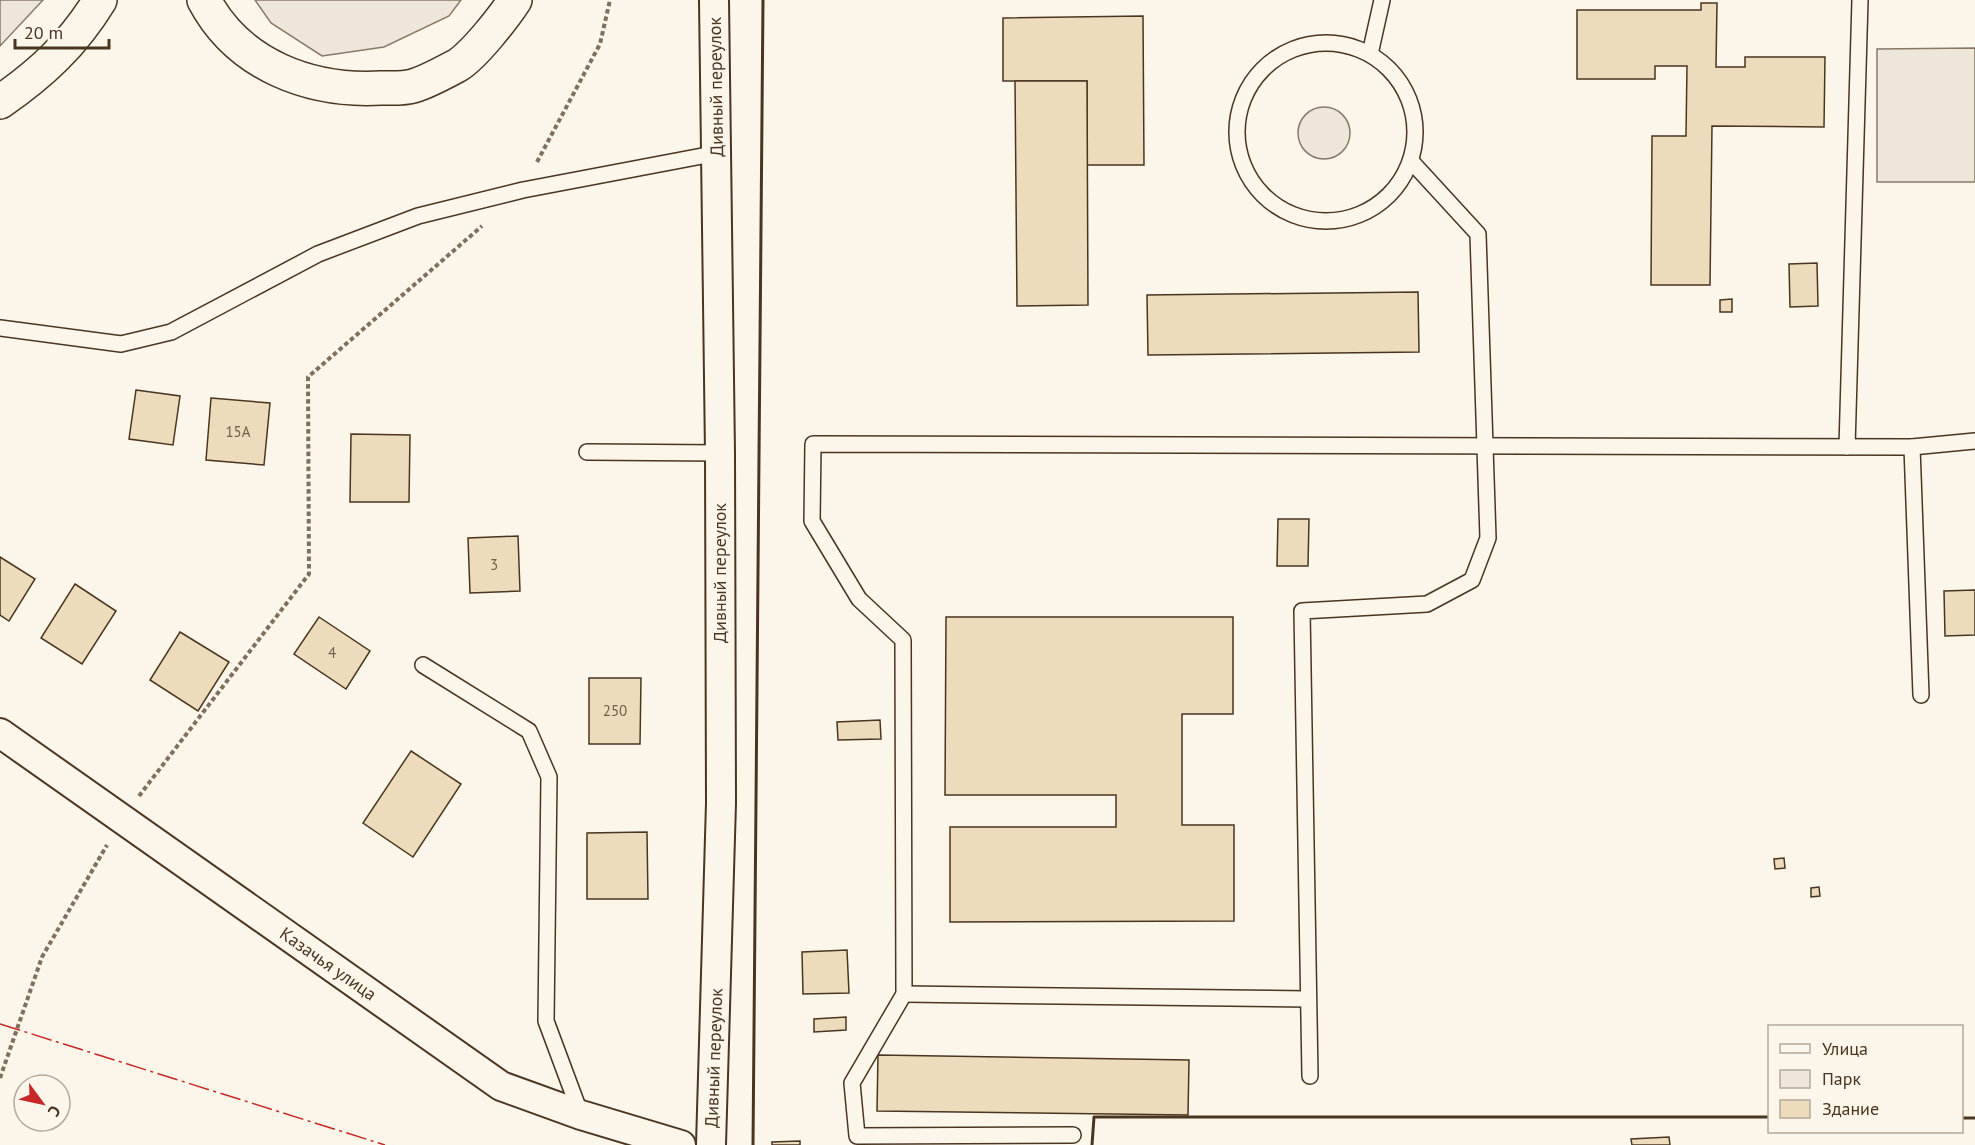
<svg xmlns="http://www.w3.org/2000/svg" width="1975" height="1145" viewBox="0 0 1975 1145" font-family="'PT Sans',sans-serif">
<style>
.green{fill:#ede6d9;stroke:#887966;stroke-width:1.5}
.building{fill:#ecdcbc;stroke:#4a3520;stroke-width:1.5}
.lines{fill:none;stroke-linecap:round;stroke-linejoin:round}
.lane-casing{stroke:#4a3520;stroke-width:18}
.street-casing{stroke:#4a3520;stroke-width:32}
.secondary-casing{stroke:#4a3520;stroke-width:36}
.path{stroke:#7f6f5c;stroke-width:4;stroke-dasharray:4.5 3;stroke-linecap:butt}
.lane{stroke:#fbf6e9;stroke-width:15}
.street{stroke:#fbf6e9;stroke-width:28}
.secondary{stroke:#fbf6e9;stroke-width:33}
.wall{stroke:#4a3520;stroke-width:3}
.power{stroke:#c62828;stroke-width:1.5;stroke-dasharray:21 4.5 3 4.5;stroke-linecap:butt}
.labels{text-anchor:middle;stroke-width:4.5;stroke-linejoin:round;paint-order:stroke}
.number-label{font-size:15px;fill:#725f47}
.street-label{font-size:18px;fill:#4a3520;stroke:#fbf6e9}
</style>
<rect width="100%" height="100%" fill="#fbf6e9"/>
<g class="green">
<path d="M0,0H43L0,46Z"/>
<path d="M255,0H461L449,16L384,47L322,56L271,23Z"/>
<path d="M1975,48V182H1877V49Z"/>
<circle cx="1324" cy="133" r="26"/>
</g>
<g class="building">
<path d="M1701,3H1717L1716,67H1745V57H1825L1824,127L1712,126L1710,285H1651L1652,136H1686L1687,66H1655V79H1577V10H1701Z"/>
<path d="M1143,16L1144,165H1087V81H1003V18Z"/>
<path d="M1015,81H1087L1088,305L1017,306Z"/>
<path d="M1817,263L1818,306L1790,307L1789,264Z"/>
<path d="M1418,292L1419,352L1148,355L1147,295Z"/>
<path d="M1732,299V312H1720V300Z"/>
<path d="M136,390L180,396L173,445L129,439Z"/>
<path d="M211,398L270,403L264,465L206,460Z"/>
<path d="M351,434L410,435L409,502H350Z"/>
<path d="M1278,519H1309L1308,566H1277Z"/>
<path d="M518,536L520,591L470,593L468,538Z"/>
<path d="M0,557L35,579L9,621L0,615Z"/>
<path d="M75,584L116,611L82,664L41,638Z"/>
<path d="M1975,590V635L1945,636L1944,591Z"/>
<path d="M319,617L370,651L346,689L294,654Z"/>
<path d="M946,617H1233V714H1182V825H1234V921L950,922V827H1116V795H945Z"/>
<path d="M180,632L229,662L198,711L150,680Z"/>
<path d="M589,678H641L640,744H589Z"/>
<path d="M880,720L881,739L838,740L837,722Z"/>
<path d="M411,751L461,784L413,857L363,823Z"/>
<path d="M647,832L648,899H587V833Z"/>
<path d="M1784,858L1785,868L1775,869L1774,859Z"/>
<path d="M1819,887L1820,896L1811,897V888Z"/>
<path d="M847,950L849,993L803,994L802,952Z"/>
<path d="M846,1017V1030L814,1032V1019Z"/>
<path d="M878,1055L1189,1060L1188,1115L877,1111Z"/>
<path d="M1669,1137L1670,1145H1632L1631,1139Z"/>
<path d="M800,1141V1145H772V1142Z"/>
</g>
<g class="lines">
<g class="lane-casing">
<g id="lane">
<circle cx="1326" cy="132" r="89"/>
<path d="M1370,54L1382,0"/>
<path d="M0,328L121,344L171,332L318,254L418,216L523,190L718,153"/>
<path d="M1847,447L1860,0"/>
<path d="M1912,447L1921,695"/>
<path d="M587,452L720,453"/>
<path d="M423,665L529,731L549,777L546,1021L581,1115"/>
<path d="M904,994L1308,999"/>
<path d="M1310,1076L1302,611L1427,604L1472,580L1488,538L1478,234L1411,161"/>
<path d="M1073,1135L857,1136L852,1083L904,994L903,640L859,599L812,521L813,444L1912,447L1975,441"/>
</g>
</g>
<g class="street-casing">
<g id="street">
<path d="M0,733L501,1086L581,1115L681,1145"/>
<path d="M711,1145L721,803L720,453L714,0"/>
</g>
</g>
<g class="secondary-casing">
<g id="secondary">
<path d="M204,0C239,66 311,92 381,88C391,88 403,89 413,86C427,82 445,72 458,65C475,54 504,17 515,0"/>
<path d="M0,102C42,73 73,44 100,0"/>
</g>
</g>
<g class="path">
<path d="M537,162L600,44L610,0"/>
<path d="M139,796L309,574L308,377L482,226"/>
<path d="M0,1078L42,957L107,845"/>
</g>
<use href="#lane" class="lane"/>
<use href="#street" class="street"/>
<use href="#secondary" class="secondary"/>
<g class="wall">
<path d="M1962,1118H1975"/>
<path d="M753,1145L763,0"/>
<path d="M1092,1145L1094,1117H1770"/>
</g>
<path class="power" d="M0,1024L385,1145"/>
</g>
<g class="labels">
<g class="number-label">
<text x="238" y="437">15А</text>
<text x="494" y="570">3</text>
<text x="332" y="658">4</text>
<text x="615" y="716">250</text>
</g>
<g class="street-label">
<text transform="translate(716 87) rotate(-91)" y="6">Дивный переулок</text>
<text transform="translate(720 573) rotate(-90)" y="6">Дивный переулок</text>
<text transform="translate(328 964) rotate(35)" y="6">Казачья улица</text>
<text transform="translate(714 1058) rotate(-88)" y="6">Дивный переулок</text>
</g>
</g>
<rect x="1768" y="1025" width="195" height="108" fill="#fbf6e9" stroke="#b4a999" stroke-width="1.5"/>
<rect x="1780" y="1044" width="30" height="9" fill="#fbf6e9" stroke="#b4a999" stroke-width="1.5"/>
<text x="1822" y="1055" font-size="18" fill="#4a3520">Улица</text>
<rect x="1780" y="1070" width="30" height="18" fill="#ede6d9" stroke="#b4a999" stroke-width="1.5"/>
<text x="1822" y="1085" font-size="18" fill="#4a3520">Парк</text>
<rect x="1780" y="1100" width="30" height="18" fill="#ecdcbc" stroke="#b4a999" stroke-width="1.5"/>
<text x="1822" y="1115" font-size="18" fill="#4a3520">Здание</text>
<g transform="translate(42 1103) rotate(123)"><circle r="28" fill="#fbf6e9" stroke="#b4a999" stroke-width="1.5"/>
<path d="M0-4.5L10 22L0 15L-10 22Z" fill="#c62828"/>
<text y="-9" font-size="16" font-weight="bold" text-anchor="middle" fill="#4a3520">С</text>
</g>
<path d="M15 39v9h94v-9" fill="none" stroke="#4a3520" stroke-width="3"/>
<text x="24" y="39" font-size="18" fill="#4a3520" stroke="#fbf6e9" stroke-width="4.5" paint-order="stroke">20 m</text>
</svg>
